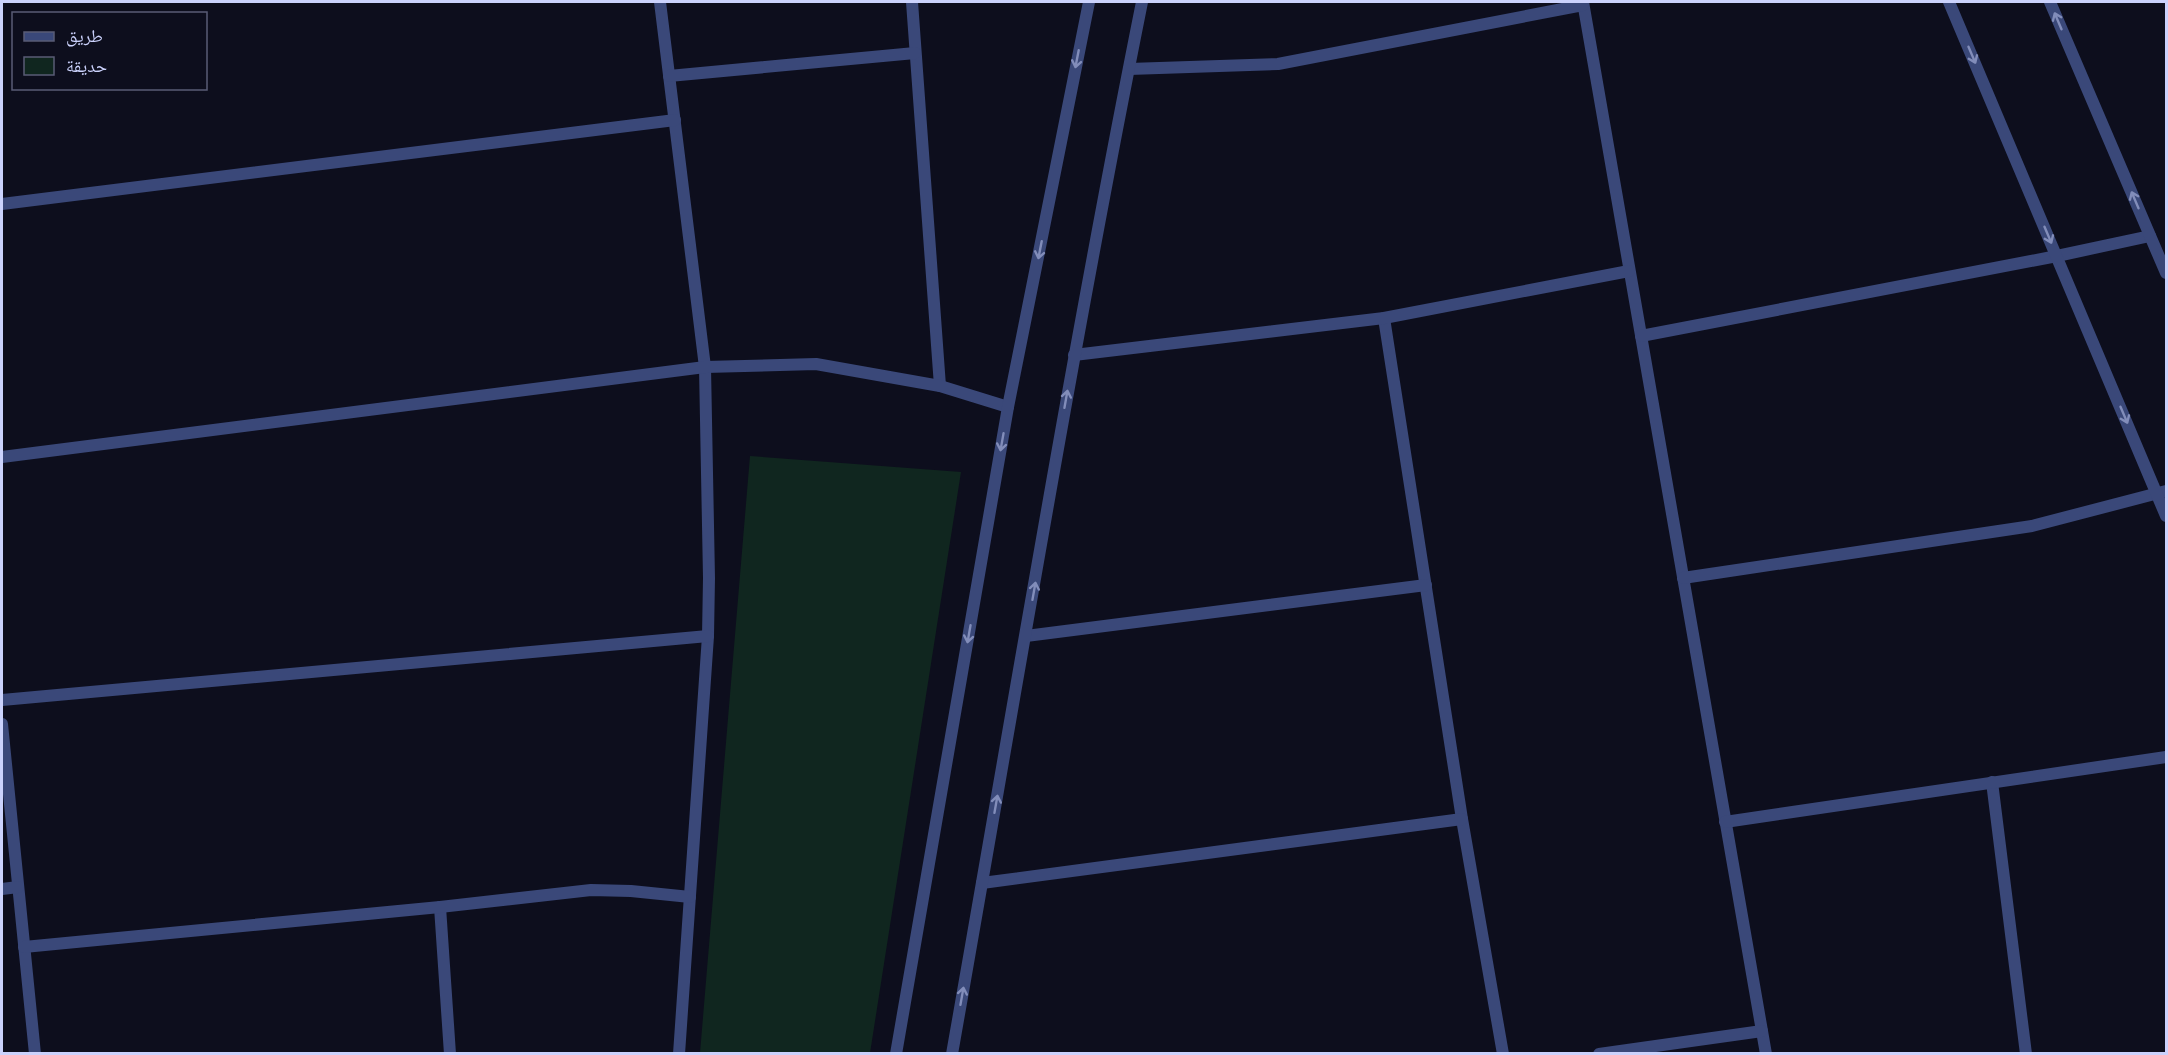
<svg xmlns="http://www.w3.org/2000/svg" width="2168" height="1055" viewBox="0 0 2168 1055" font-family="Inter,'Noto Naskh Arabic',sans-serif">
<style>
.green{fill:#10261f}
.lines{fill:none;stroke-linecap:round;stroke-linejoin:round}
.minor{stroke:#3a4879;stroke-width:12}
.tertiary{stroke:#3a4879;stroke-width:12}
.oneway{stroke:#828dba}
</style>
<rect width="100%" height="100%" fill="#0d0e1d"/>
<path class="green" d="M750,456L961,472L870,1053H700Z"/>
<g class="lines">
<g class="minor">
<path d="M660,2L705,367L709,578L708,636L679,1054"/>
<path d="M912,2L940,386"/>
<path d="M1583,2L1766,1054"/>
<path d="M1129,69L1278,64L1583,5"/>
<path d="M669,76L915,53"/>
<path d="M2,204L675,120"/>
<path d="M1384,318L1462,819L1503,1054"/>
<path d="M1641,336L2057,256L2150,236"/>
<path d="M1074,355L1384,318L1629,271"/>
<path d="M2,457L705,367L816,364L940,386L1008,407"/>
<path d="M1683,578L2032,526L2166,491"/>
<path d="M1026,636L1426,585"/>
<path d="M2,700L708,636"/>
<path d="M2,724L35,1054"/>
<path d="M1992,782L2026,1054"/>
<path d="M1725,822L2166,757"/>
<path d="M982,883L1462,819"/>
<path d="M2,889L18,887"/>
<path d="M440,907L450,1054"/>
<path d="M24,947L440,907L591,890L631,891L690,897"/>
<path d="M1599,1054L1762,1031"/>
</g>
<g class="tertiary">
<path d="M1949,2L2166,516"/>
<path d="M2050,2L2166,273"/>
<path d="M896,1054L1008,407L1089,2"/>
<path d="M952,1054C1014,703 1072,351 1142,2"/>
</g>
</g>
<defs><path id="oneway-shaft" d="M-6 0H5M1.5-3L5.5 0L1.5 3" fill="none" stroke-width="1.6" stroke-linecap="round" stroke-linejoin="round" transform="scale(1.5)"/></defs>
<g class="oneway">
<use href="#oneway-shaft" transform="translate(2058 21) rotate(-113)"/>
<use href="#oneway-shaft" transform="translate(1972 55) rotate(67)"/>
<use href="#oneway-shaft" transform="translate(1077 59) rotate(101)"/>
<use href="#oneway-shaft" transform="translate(2135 200) rotate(-113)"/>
<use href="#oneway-shaft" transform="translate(2048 235) rotate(67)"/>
<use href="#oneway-shaft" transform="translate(1040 250) rotate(101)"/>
<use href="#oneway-shaft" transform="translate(1066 399) rotate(-80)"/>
<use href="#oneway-shaft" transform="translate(2124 415) rotate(67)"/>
<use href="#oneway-shaft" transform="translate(1002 442) rotate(100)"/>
<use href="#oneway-shaft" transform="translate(1034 591) rotate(-80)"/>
<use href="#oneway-shaft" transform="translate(969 634) rotate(100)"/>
<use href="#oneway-shaft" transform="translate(996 804) rotate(-80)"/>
<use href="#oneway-shaft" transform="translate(962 996) rotate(-80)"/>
</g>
<rect width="2168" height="1055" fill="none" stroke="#cbd2fc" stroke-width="6"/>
<rect x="12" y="12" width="195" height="78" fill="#0d0e1d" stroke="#595c76" stroke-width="1.5"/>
<rect x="24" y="32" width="30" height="9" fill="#3a4879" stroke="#595c76" stroke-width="1.5"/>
<text x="66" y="42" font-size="18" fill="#cbd2fc">طريق</text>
<rect x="24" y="57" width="30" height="18" fill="#10261f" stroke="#595c76" stroke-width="1.5"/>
<text x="66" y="72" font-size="18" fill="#cbd2fc">حديقة</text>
</svg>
